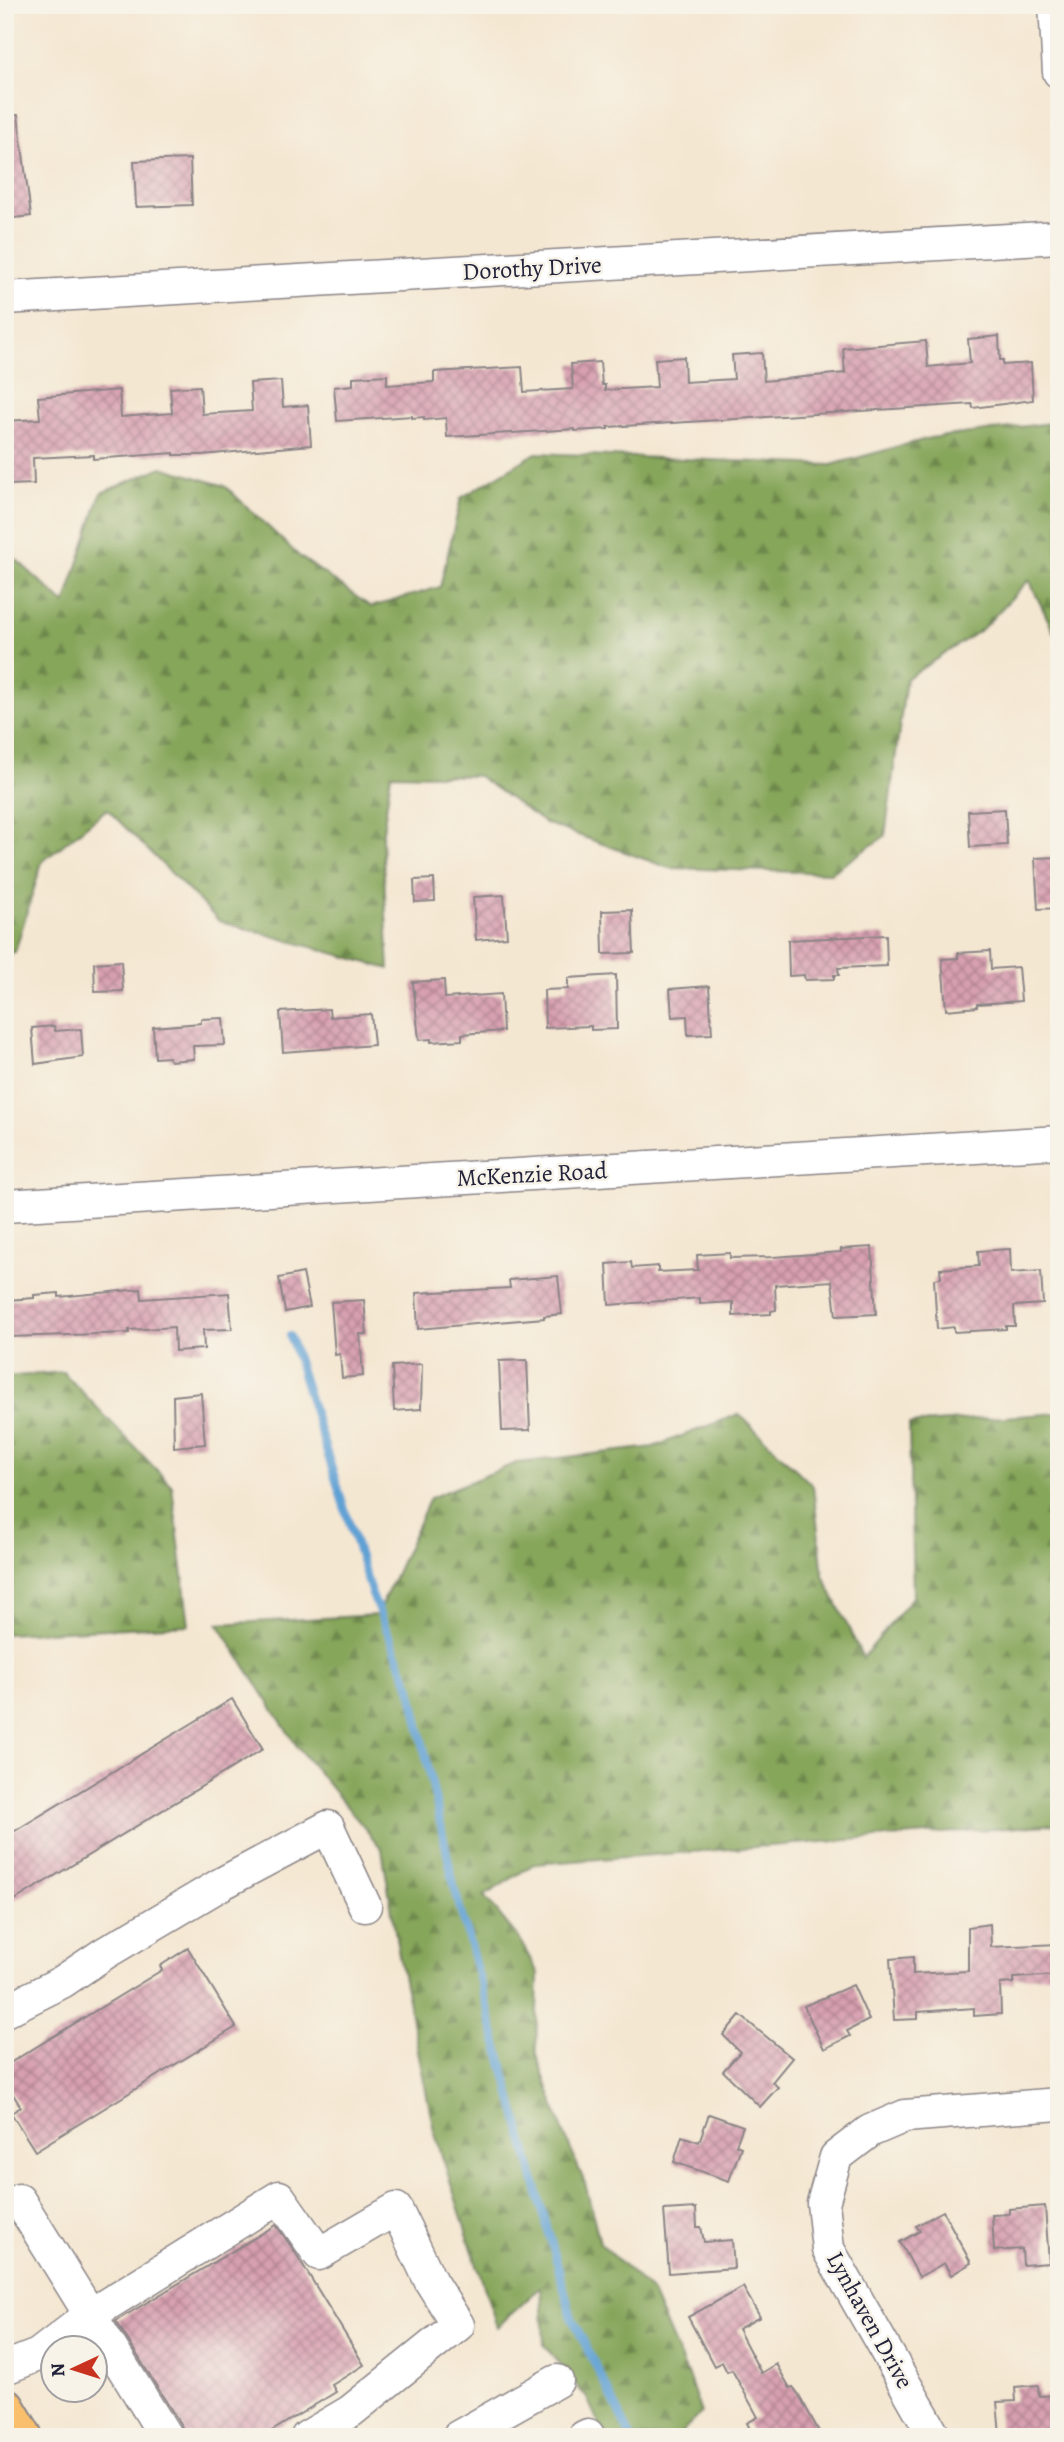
<svg xmlns="http://www.w3.org/2000/svg" width="1064" height="2442" viewBox="0 0 1064 2442" font-family="Alegreya,serif">
<style>
.forest{fill:url(#forest-firs);stroke:#54644a;stroke-width:2}
.lines{fill:none;stroke-linecap:round;stroke-linejoin:round}
.stream{stroke:#60a1d4;stroke-width:8}
.building{fill:url(#building-cross-hatch)}
.minor-casing{stroke:#8b8486;stroke-width:35}
.major-casing{stroke:#8b8486;stroke-width:42}
.minor{stroke:#fff;stroke-width:32}
.major{stroke:#f9bf6d;stroke-width:38}
.labels{text-anchor:middle;stroke-width:5;stroke-linejoin:round;paint-order:stroke}
.street-label{font-size:24px;fill:#22223b;stroke:#f7f3e8}
</style>
<defs>
<pattern id="forest-firs" width="22" height="20" patternUnits="userSpaceOnUse" patternTransform="scale(1.75)"><rect width="22" height="20" fill="#86a65a"/><path d="M5 1l3.5 6h-7zM16 11l3.5 6h-7z" fill="#6d874c"/></pattern>
<pattern id="building-cross-hatch" width="8" height="8" patternUnits="userSpaceOnUse" patternTransform="scale(1.75)"><rect width="8" height="8" fill="#d8a0b1"/><path d="M0 0l8 8M0 8l8-8" fill="none" stroke="#af8291"/></pattern>
</defs>
<rect width="100%" height="100%" fill="#f7f3e8"/>
<filter id="ink" filterUnits="userSpaceOnUse"><feTurbulence type="fractalNoise" baseFrequency=".0143" numOctaves="2"/><feDisplacementMap in="SourceGraphic" scale="14" xChannelSelector="R" yChannelSelector="G"/><feConvolveMatrix kernelMatrix="1 2 1 2 8 2 1 2 1" color-interpolation-filters="sRGB"/></filter>
<filter id="wash" filterUnits="userSpaceOnUse"><feTurbulence type="fractalNoise" baseFrequency=".00686" numOctaves="4" result="noise"/><feDisplacementMap in="SourceGraphic" scale="28" xChannelSelector="R" yChannelSelector="G"/><feGaussianBlur stdDeviation="1.57" result="paint"/><feColorMatrix in="noise" values="0 0 0 0 0 0 0 0 0 0 0 0 0 0 0 0 0 1.4 0 .05"/><feComposite in="paint" operator="in"/></filter>
<g filter="url(#wash)">
<rect width="100%" height="100%" fill="#f4e7d2"/>
<g class="forest">
<path d="M1059,422V643L1029,580L982,629L906,679L885,836L831,873L669,868L545,823L478,776L391,774L382,838L389,969L219,921L107,809L42,862L15,952L5,955V549L65,604L101,493L162,467L225,486L299,556L371,607L440,587L461,498L536,453L831,465L930,438Z"/>
<path d="M63,1372L172,1486L189,1625L5,1634V1377Z"/>
<path d="M1059,1413V1824L534,1864L484,1896L518,1937L538,1973L536,2054L565,2136L585,2183L600,2243L651,2291L689,2378L701,2413L678,2437H605L587,2398L544,2345L541,2287L497,2327L434,2131L398,1950L382,1849L298,1748L218,1624L377,1615L430,1498L516,1463L653,1447L739,1414L813,1486L823,1575L863,1658L913,1596L909,1424Z"/>
</g>
<g class="lines">
<path class="stream" d="M290,1336L372,1595L411,1688L455,1890L572,2318L631,2437"/>
</g>
<g id="blocks">
<g class="building">
<path d="M18,115L31,216L5,219V116Z"/>
<path d="M190,159L192,205L136,207L134,161Z"/>
<path d="M999,336L1000,360H1003V365L1031,363L1033,400L973,408L972,404L608,427V429L575,431V429L447,437L446,418L424,420V417L412,418V416L337,421L334,387L353,385V377L387,375V385L434,382V372L522,367L524,392L573,389L571,364L600,362L602,385H605V390L657,387L655,359L684,357L685,382L734,379L732,355L762,353L764,381L845,373L843,348L926,341L928,367L970,363L968,339Z"/>
<path d="M281,381L283,407L308,405L311,445L202,455H174V453L93,459V455L33,458L34,484L8,485L5,421L40,419L38,397L119,390L121,417L172,413L170,388L200,386L202,414L252,411L250,383Z"/>
<path d="M1005,809L1007,845L970,847L968,811Z"/>
<path d="M1059,857V908L1038,909L1035,858Z"/>
<path d="M434,879L435,901L415,902L414,880Z"/>
<path d="M504,895L507,937L476,940L473,897Z"/>
<path d="M632,910L634,953L603,954L602,911Z"/>
<path d="M886,935L887,966L838,968L839,975H834V979L805,980L804,975L789,976L788,940Z"/>
<path d="M990,951L991,969L1018,967L1021,1001L977,1004V1007L946,1010L942,959L958,958V953Z"/>
<path d="M121,961L123,991L95,992L94,963Z"/>
<path d="M616,975L617,1029L591,1030V1026L545,1028L544,990L568,989V978Z"/>
<path d="M444,980L445,998L501,994L503,1031L462,1034V1040L431,1042V1039L419,1040L413,982Z"/>
<path d="M709,986L712,1034L688,1035L687,1016L672,1017L670,989Z"/>
<path d="M329,1009L330,1017L371,1014L374,1045L283,1052L280,1012Z"/>
<path d="M223,1018L225,1045L193,1046L194,1059L170,1061L169,1057L155,1058L153,1027L201,1023V1019Z"/>
<path d="M54,1026L55,1031L81,1029L83,1057L35,1064L32,1028Z"/>
<path d="M872,1247L876,1314L836,1316L832,1281L775,1285L776,1310L771,1311V1314L733,1316V1302L700,1304V1298L609,1305L607,1264L631,1262L632,1268L658,1266V1272L698,1270L697,1255L730,1253V1258L773,1257L841,1252V1249Z"/>
<path d="M1010,1249L1011,1273L1041,1271L1043,1304L1014,1306L1015,1326H1006V1329L954,1332V1327L937,1329L934,1279L941,1278L940,1269L979,1266L978,1251Z"/>
<path d="M303,1273L310,1307L285,1312L279,1278Z"/>
<path d="M558,1276L562,1314L544,1316V1318L418,1329L416,1293L510,1288L509,1280Z"/>
<path d="M141,1289L142,1299L229,1293L232,1329L203,1330L204,1349L175,1351L174,1327L129,1330V1333L9,1337L7,1300L34,1298V1295L59,1293V1297Z"/>
<path d="M364,1300L367,1334H360L363,1376L342,1378L340,1354L335,1355L331,1302Z"/>
<path d="M527,1360L530,1430L502,1431L499,1361Z"/>
<path d="M422,1364L421,1409L394,1411L392,1366Z"/>
<path d="M201,1393L205,1444L174,1447L173,1396Z"/>
<path d="M232,1699L263,1749L5,1906V1837Z"/>
<path d="M990,1924L991,1947L1059,1944V1975L1014,1978V1983L1000,1984L1001,2014L974,2016V2008L918,2012V2019L894,2020L890,1959L913,1957V1974L968,1971V1927Z"/>
<path d="M188,1948L236,2027L35,2151L11,2113L21,2107L5,2082V2066L162,1970L160,1966Z"/>
<path d="M853,1985L869,2020L847,2031L850,2036L824,2049L804,2006Z"/>
<path d="M740,2015L792,2058L772,2082L778,2087L760,2107L723,2071L740,2052L723,2035Z"/>
<path d="M709,2114L743,2126L736,2145L741,2147L729,2181L674,2162L682,2136L699,2142Z"/>
<path d="M1045,2206L1049,2263L1023,2265L1022,2249L994,2251L992,2215L1009,2214V2209Z"/>
<path d="M696,2208L697,2227H701L704,2242L732,2240L734,2268L669,2273L664,2210Z"/>
<path d="M943,2211L971,2263L951,2275L944,2263L919,2277L900,2242L920,2231L916,2226Z"/>
<path d="M276,2225L295,2252L364,2365L332,2385L336,2392L262,2437H184L182,2427L116,2321Z"/>
<path d="M743,2287L760,2317L738,2329L761,2373L776,2364L790,2388L793,2387L799,2395L822,2437H754L747,2423L758,2417L732,2370L727,2372L722,2362L714,2366L688,2317Z"/>
<path d="M1038,2385L1039,2396L1059,2395V2436L1023,2437L1022,2433L1000,2434L997,2402L1016,2401L1015,2387Z"/>
</g>
</g>
</g>
<g filter="url(#ink)">
<use href="#blocks" fill-opacity="0" stroke="#8b8486" stroke-width="2"/>
<g class="lines">
<g class="minor-casing">
<g id="minor">
<path d="M1055,5L1059,72"/>
<path d="M5,298L1059,237"/>
<path d="M5,1206L1059,1142"/>
<path d="M5,2011L62,1982L105,1953L223,1883L328,1827L365,1906"/>
<path d="M19,2200L166,2437"/>
<path d="M5,2368L38,2355L90,2315L279,2197L319,2254L396,2209L431,2282L458,2325L351,2411L307,2437"/>
<path d="M458,2437L557,2381"/>
<path d="M584,2437L588,2435"/>
<path d="M935,2437L828,2249L823,2203L836,2157L870,2131L905,2116L1059,2104"/>
</g>
</g>
<g class="major-casing">
<path id="major" d="M5,2407L23,2437"/>
</g>
<use href="#minor" class="minor"/>
<use href="#major" class="major"/>
</g>
</g>
<g class="labels">
<g class="street-label">
<text transform="translate(532 268) rotate(-3)" y="8">Dorothy Drive</text>
<text transform="translate(532 1174) rotate(-3)" y="8">McKenzie Road</text>
<text transform="translate(870 2320) rotate(61)" y="8">Lynhaven Drive</text>
</g>
</g>
<rect width="1064" height="2442" fill="none" stroke="#f7f3e8" stroke-width="28"/>
<g transform="translate(74 2369) rotate(266)"><circle r="33" fill="#f7f3e8" stroke="#a29fa3" stroke-width="2"/>
<path d="M0-5L12 26L0 18L-12 26Z" fill="#c8321e"/>
<text y="-10" font-size="19" font-weight="bold" text-anchor="middle" fill="#22223b">N</text>
</g>
</svg>
